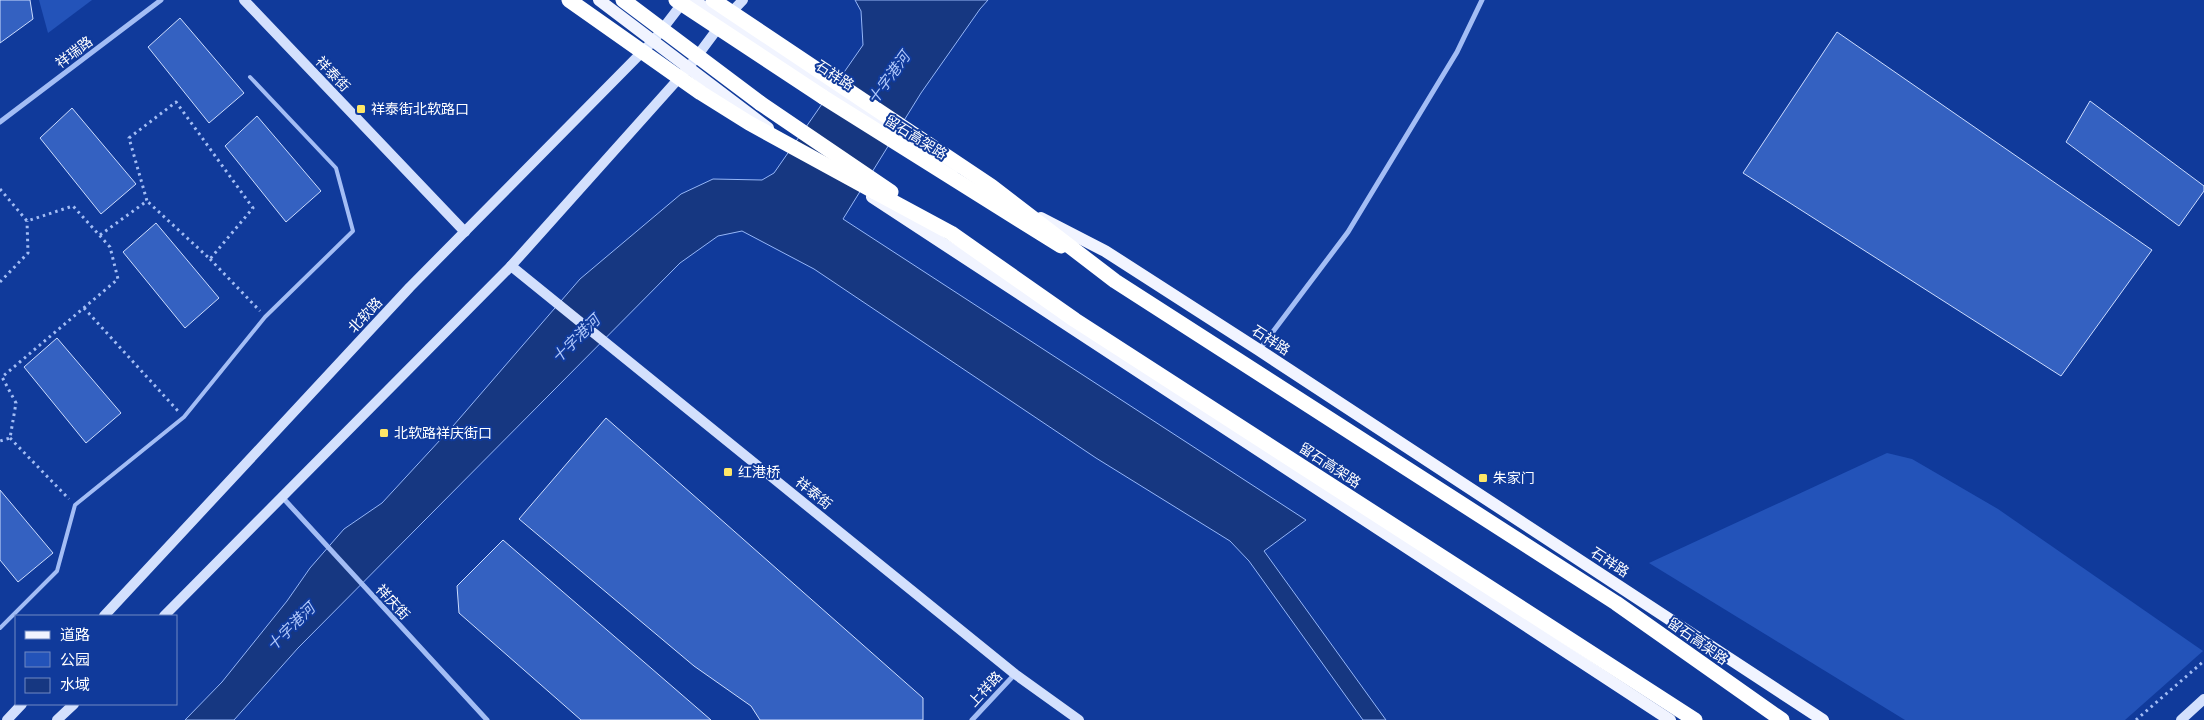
<svg xmlns="http://www.w3.org/2000/svg" width="2204" height="720" viewBox="0 0 2204 720" font-family="'Asap Condensed','Noto Sans SC',sans-serif">
<style>
.green{fill:#2353b9}
.water{fill:#163781;stroke:#95b6f8}
.building{fill:#3461c1;stroke:#ccdcfe}
.lines{fill:none;stroke-linecap:round;stroke-linejoin:round}
.path{stroke:#a3bdf5;stroke-width:3;stroke-dasharray:2.5 4;stroke-linecap:butt}
.lane{stroke:#a3bdf5;stroke-width:4}
.street{stroke:#a3bdf5;stroke-width:5}
.secondary{stroke:#d3e0fd;stroke-width:10}
.primary{stroke:#f1f4ff;stroke-width:12}
.highway{stroke:#fff;stroke-width:15}
.highway-bridge{stroke:#fff;stroke-width:15}
.poi-dot{fill:#ffe767;stroke:#103a9b;stroke-width:2}
.labels{text-anchor:middle;stroke-width:4;stroke-linejoin:round;paint-order:stroke}
.street-label{font-size:14px;fill:#fff;stroke:#103a9b}
.poi-label{font-size:14px;fill:#fff;stroke:#103a9b;text-anchor:start}
.water-label{font-size:15px;font-style:italic;fill:#b0c8fb;stroke:#103a9b}
</style>
<rect width="100%" height="100%" fill="#103a9b"/>
<g class="green">
<path d="M39,0H92L48,33Z"/>
<path d="M1887,453L1912,459L1998,509L2203,651L2125,720H1905L1649,563Z"/>
</g>
<path class="water" d="M855,0H988L980,9L921,93L843,219L1306,520L1264,551L1386,720H1363L1249,561L1230,541L1096,458L814,269L742,231L718,236L680,263L298,648L234,720H185L222,682L287,601L310,568L344,529L382,503L453,426L580,279L681,194L713,179L762,180L774,173L863,45L861,11Z"/>
<g class="building">
<path d="M0,0H30L33,19L0,43Z"/>
<path d="M180,18L244,93L209,123L148,47Z"/>
<path d="M1837,32L2152,250L2061,376L1743,173Z"/>
<path d="M2090,101L2204,186V191L2179,226L2066,142Z"/>
<path d="M72,108L136,184L101,214L40,138Z"/>
<path d="M257,116L321,191L286,222L225,146Z"/>
<path d="M156,223L219,298L185,328L123,252Z"/>
<path d="M57,338L121,413L86,443L24,367Z"/>
<path d="M606,418L923,698V720H760L751,706L694,666L519,519Z"/>
<path d="M0,490L53,553L18,582L0,560Z"/>
<path d="M503,540L711,720H581L459,613L457,586Z"/>
</g>
<g class="lines">
<g class="path">
<path d="M0,189L27,221L73,206L110,247L118,279L2,377L16,403L10,438L0,441"/>
<path d="M100,235L147,201L129,138L176,102L253,208L210,259L147,201"/>
<path d="M210,259L260,311"/>
<path d="M0,282L28,253L27,221"/>
<path d="M84,308L178,411"/>
<path d="M10,438L69,499"/>
<path d="M2136,720L2204,661"/>
</g>
<path class="lane" d="M0,628L57,571L75,505L184,417L265,317L353,231L336,168L250,77"/>
<g class="street">
<path d="M0,122L161,0"/>
<path d="M1260,349L1348,232L1457,52L1482,0"/>
<path d="M283,498L487,720"/>
<path d="M972,720L1015,674"/>
</g>
<g class="secondary">
<path d="M244,0L465,232"/>
<path d="M511,266L1015,674L1079,720"/>
<path d="M104,616L410,287L654,40L684,1"/>
<path d="M164,616L511,266L689,67L724,20L743,0"/>
<path d="M7,720L22,704"/>
<path d="M57,720L74,704"/>
<path d="M2181,720L2204,699"/>
</g>
<g class="primary">
<path d="M599,0L768,128"/>
<path d="M693,0L953,169"/>
<path d="M872,197L1670,720"/>
<path d="M1041,218L1105,251L1259,350L1823,720"/>
</g>
<g class="highway">
<path d="M823,97L1061,246"/>
<path d="M760,103L891,192"/>
<path d="M875,192L951,233L1075,320L1695,720"/>
</g>
<g class="highway-bridge">
<path d="M569,0L701,93L749,123L875,192"/>
<path d="M623,0L760,103"/>
<path d="M676,0L823,97"/>
<path d="M713,0L991,186L1115,281L1616,603L1782,720"/>
</g>
</g>
<g class="poi-dot">
<rect x="356" y="104" width="10" height="10" rx="2.5"/>
<rect x="379" y="428" width="10" height="10" rx="2.5"/>
<rect x="723" y="467" width="10" height="10" rx="2.5"/>
<rect x="1478" y="473" width="10" height="10" rx="2.5"/>
</g>
<g class="labels">
<g class="street-label">
<text transform="translate(74 52) rotate(-37)" y="5">祥瑞路</text>
<text transform="translate(333 74) rotate(46)" y="5">祥泰街</text>
<text transform="translate(835 75) rotate(33)" y="5">石祥路</text>
<text transform="translate(916 137) rotate(32)" y="5">留石高架路</text>
<text transform="translate(365 315) rotate(-47)" y="5">北软路</text>
<text transform="translate(1271 340) rotate(33)" y="5">石祥路</text>
<text transform="translate(1330 465) rotate(33)" y="5">留石高架路</text>
<text transform="translate(814 493) rotate(39)" y="5">祥泰街</text>
<text transform="translate(1610 562) rotate(33)" y="5">石祥路</text>
<text transform="translate(393 602) rotate(47)" y="5">祥庆街</text>
<text transform="translate(1698 641) rotate(35)" y="5">留石高架路</text>
<text transform="translate(985 689) rotate(-47)" y="5">上祥路</text>
</g>
<g class="poi-label">
<text x="371" y="114">祥泰街北软路口</text>
<text x="394" y="438">北软路祥庆街口</text>
<text x="738" y="477">红港桥</text>
<text x="1493" y="483">朱家门</text>
</g>
<g class="water-label">
<text transform="translate(889 78) rotate(-54)" y="5">十字港河</text>
<text transform="translate(576 339) rotate(-45)" y="5">十字港河</text>
<text transform="translate(291 627) rotate(-45)" y="5">十字港河</text>
</g>
</g>
<rect x="15" y="615" width="162" height="90" fill="#103a9b" stroke="#7089c3"/>
<rect x="25" y="631" width="25" height="8" fill="#f1f4ff" stroke="#7089c3"/>
<text x="60" y="640" font-size="15" fill="#ffffff">道路</text>
<rect x="25" y="652" width="25" height="15" fill="#2353b9" stroke="#7089c3"/>
<text x="60" y="665" font-size="15" fill="#ffffff">公园</text>
<rect x="25" y="678" width="25" height="15" fill="#163781" stroke="#7089c3"/>
<text x="60" y="690" font-size="15" fill="#ffffff">水域</text>
</svg>
